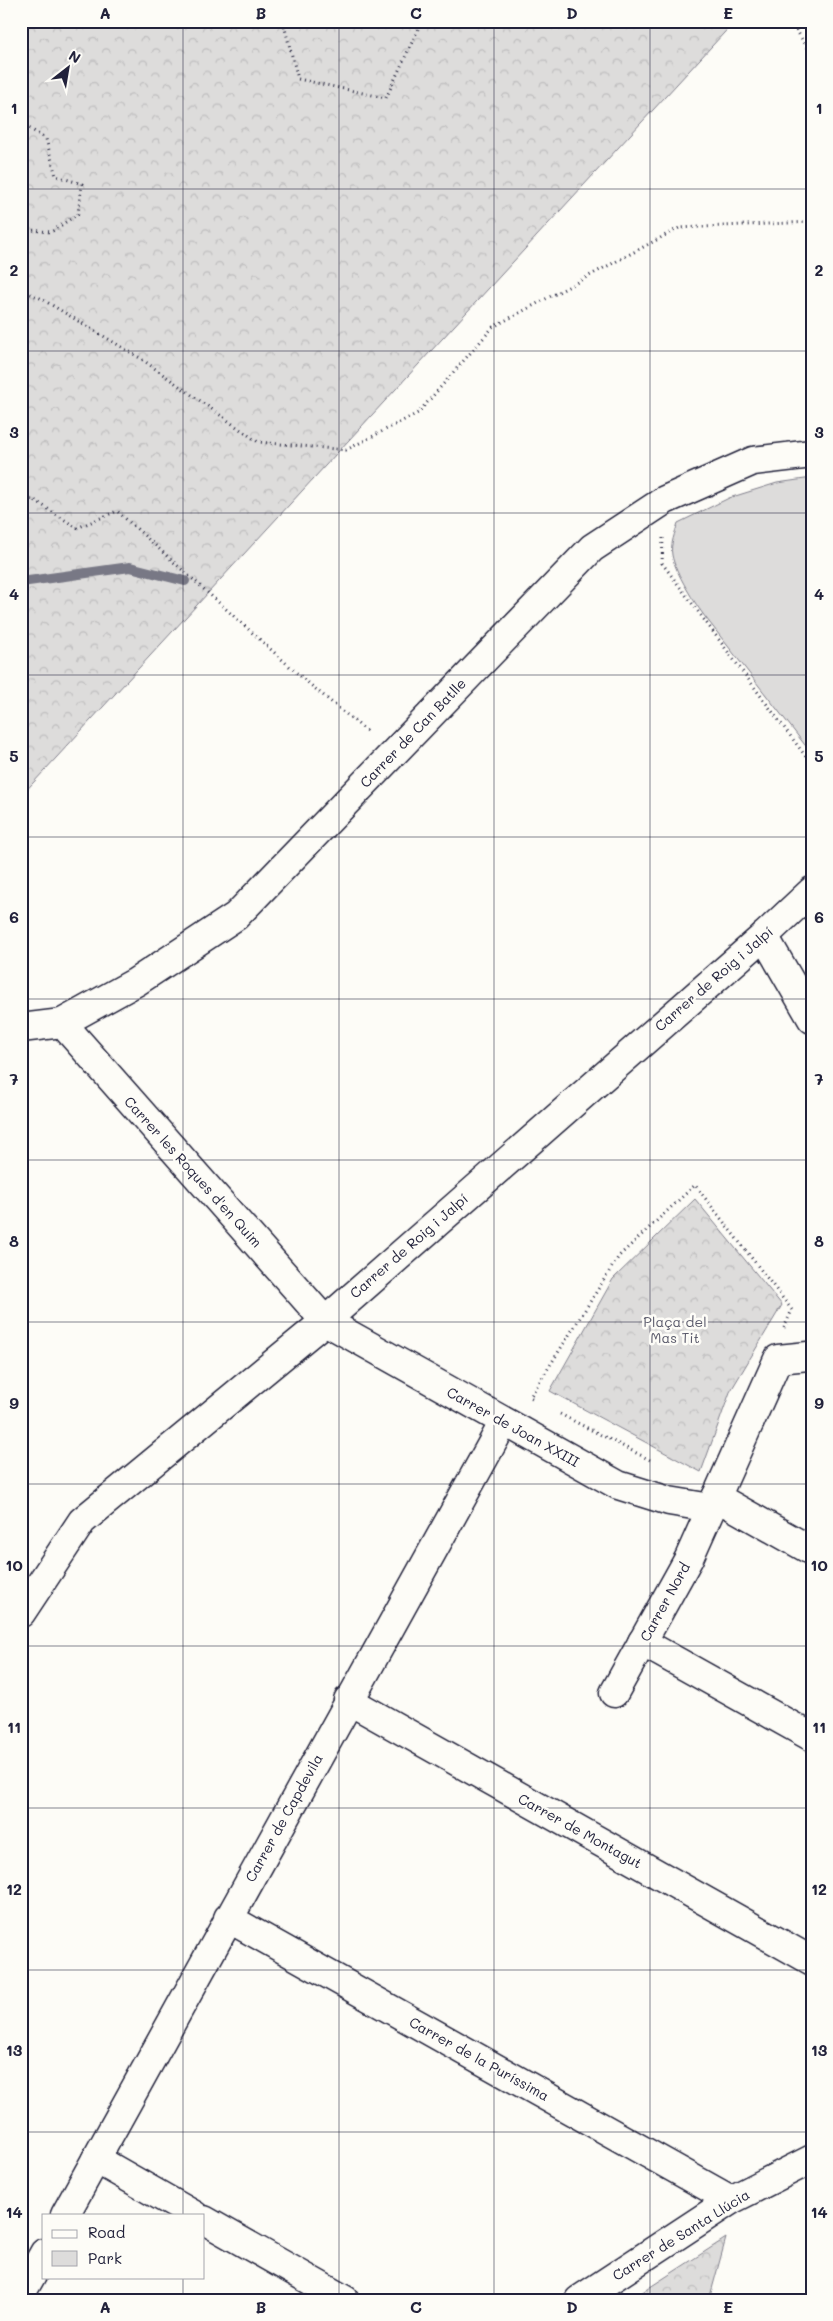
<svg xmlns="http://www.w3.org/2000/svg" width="833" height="2321" viewBox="0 0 833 2321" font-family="Mali,sans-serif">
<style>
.green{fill:#dddcdb;stroke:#807f8b}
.forest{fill:url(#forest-crowns);stroke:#807f8b}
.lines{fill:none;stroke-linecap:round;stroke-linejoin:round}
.stream{stroke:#787885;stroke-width:10}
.minor-casing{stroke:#22223b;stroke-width:31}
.path{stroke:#22223b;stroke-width:3;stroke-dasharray:1 4;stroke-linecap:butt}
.minor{stroke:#fdfcf7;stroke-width:28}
.grid{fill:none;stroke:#22223b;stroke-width:1;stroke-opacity:0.55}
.labels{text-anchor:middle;stroke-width:5;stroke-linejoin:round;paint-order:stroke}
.street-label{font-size:14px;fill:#22223b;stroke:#fdfcf7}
.park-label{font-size:14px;fill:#5a5a6b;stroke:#fdfcf7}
.neatline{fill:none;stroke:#22223b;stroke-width:2}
.grid-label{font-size:16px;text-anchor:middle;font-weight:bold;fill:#22223b}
</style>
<defs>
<pattern id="forest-crowns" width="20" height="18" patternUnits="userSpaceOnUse" patternTransform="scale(1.25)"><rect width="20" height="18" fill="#dddcdb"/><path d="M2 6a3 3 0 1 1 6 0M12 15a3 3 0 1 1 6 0" fill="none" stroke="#bdbcbd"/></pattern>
</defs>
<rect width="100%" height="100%" fill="#fdfcf7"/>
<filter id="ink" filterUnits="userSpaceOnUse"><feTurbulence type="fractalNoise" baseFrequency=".02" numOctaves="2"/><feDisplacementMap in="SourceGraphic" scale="10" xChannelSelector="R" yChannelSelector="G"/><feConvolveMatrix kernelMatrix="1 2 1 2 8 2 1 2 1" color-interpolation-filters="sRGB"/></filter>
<g filter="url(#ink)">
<path class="green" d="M812,478V754L706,618C695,604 675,572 672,555C670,544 675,533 678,523L729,498L777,483Z"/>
<g class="forest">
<path d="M21,21H735L21,796Z"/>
<path d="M695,1199L782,1305L730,1392L701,1472L550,1391L613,1279Z"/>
<path d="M726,2238L709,2300H630Z"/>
</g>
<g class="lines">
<path class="stream" d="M21,582L130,567L185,581"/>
<g class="minor-casing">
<g id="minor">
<path d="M764,936L812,1019"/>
<path d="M62,1023L325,1321L618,1485L669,1501L711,1508"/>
<path d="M21,1028L62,1023L136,982L236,916L592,548L665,500L753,461L812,454"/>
<path d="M716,1497L812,1551"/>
<path d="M21,1613L82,1521L325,1321L764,936L812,891"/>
<path d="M642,1642L812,1737"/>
<path d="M614,1693L689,1558L778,1359L808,1356L812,1358"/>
<path d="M348,1700L812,1961"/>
<path d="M228,1918L731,2200"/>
<path d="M96,2159L194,2215"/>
<path d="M65,2215L504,1422"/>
<path d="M204,2220L345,2300"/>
<path d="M21,2294L44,2253"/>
<path d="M579,2300L731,2200L812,2159"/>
</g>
</g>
<g class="path">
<path d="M283,21L298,79L386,98L422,21"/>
<path d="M791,21L812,56"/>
<path d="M21,123L46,139L56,176L82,184L78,214L51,232L21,229"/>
<path d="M21,290L40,298L140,358L258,442L346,450L418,413L493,327L679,228L812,222"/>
<path d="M21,502L33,499L77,528L117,511L307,682L369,733"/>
<path d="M663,538L662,563L812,765"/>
<path d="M532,1398L530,1397L619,1256L695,1185L792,1310L784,1328"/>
<path d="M560,1414L650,1460"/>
</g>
<use href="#minor" class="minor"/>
</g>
</g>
<path class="grid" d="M183,21V2215M339,21V2300M494,21V2300M650,21V2300M21,189H812M21,351H812M21,513H812M21,675H812M21,837H812M21,999H812M21,1160H812M21,1322H812M21,1484H812M21,1646H812M21,1808H812M21,1970H812M21,2132H812M183,2277V2300"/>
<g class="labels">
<g class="street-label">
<text transform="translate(413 733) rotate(-46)" y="5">Carrer de Can Batlle</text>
<text transform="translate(714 979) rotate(-41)" y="5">Carrer de Roig i Jalpí</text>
<text transform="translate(193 1172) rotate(48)" y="5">Carrer les Roques d'en Quim</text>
<text transform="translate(409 1246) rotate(-41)" y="5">Carrer de Roig i Jalpí</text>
<text transform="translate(513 1427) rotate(29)" y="5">Carrer de Joan XXIII</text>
<text transform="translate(665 1602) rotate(-61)" y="5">Carrer Nord</text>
<text transform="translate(284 1818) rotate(-61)" y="5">Carrer de Capdevila</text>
<text transform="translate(580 1831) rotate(29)" y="5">Carrer de Montagut</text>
<text transform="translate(479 2059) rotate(29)" y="5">Carrer de la Puríssima</text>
<text transform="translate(681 2235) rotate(-32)" y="5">Carrer de Santa Llúcia</text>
</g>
<g class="park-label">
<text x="675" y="1327">Plaça del<tspan x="675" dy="16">Mas Tit</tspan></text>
</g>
</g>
<rect width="833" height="2321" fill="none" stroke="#fdfcf7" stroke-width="55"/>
<rect x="42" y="2214" width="162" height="65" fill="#fdfcf7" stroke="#a5a5ac"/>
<rect x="52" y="2230" width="25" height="8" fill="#fdfcf7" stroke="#a5a5ac"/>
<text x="88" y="2238" font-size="15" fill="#22223b">Road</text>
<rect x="52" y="2251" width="25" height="15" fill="#dddcdb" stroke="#a5a5ac"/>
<text x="88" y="2264" font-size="15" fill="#22223b">Park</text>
<g transform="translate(68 68) rotate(31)" stroke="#fdfcf7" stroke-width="4" paint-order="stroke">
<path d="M0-4L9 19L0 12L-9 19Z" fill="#22223b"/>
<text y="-8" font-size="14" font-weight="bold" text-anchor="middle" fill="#22223b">N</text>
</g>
<rect x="28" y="28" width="778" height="2266" class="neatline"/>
<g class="grid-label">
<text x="105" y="19">A</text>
<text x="261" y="19">B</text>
<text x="416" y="19">C</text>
<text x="572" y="19">D</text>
<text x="728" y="19">E</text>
<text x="14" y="114">1</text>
<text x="819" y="114">1</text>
<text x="14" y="276">2</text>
<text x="819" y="276">2</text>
<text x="14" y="438">3</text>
<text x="819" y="438">3</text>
<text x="14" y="600">4</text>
<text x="819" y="600">4</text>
<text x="14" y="762">5</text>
<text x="819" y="762">5</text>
<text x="14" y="923">6</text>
<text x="819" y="923">6</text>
<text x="14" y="1085">7</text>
<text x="819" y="1085">7</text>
<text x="14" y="1247">8</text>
<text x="819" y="1247">8</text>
<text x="14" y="1409">9</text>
<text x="819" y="1409">9</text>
<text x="14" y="1571">10</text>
<text x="819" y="1571">10</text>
<text x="14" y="1733">11</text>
<text x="819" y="1733">11</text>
<text x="14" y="1895">12</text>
<text x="819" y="1895">12</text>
<text x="14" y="2056">13</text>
<text x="819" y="2056">13</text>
<text x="14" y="2218">14</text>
<text x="819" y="2218">14</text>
<text x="105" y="2313">A</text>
<text x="261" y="2313">B</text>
<text x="416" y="2313">C</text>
<text x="572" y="2313">D</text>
<text x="728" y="2313">E</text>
</g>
</svg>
